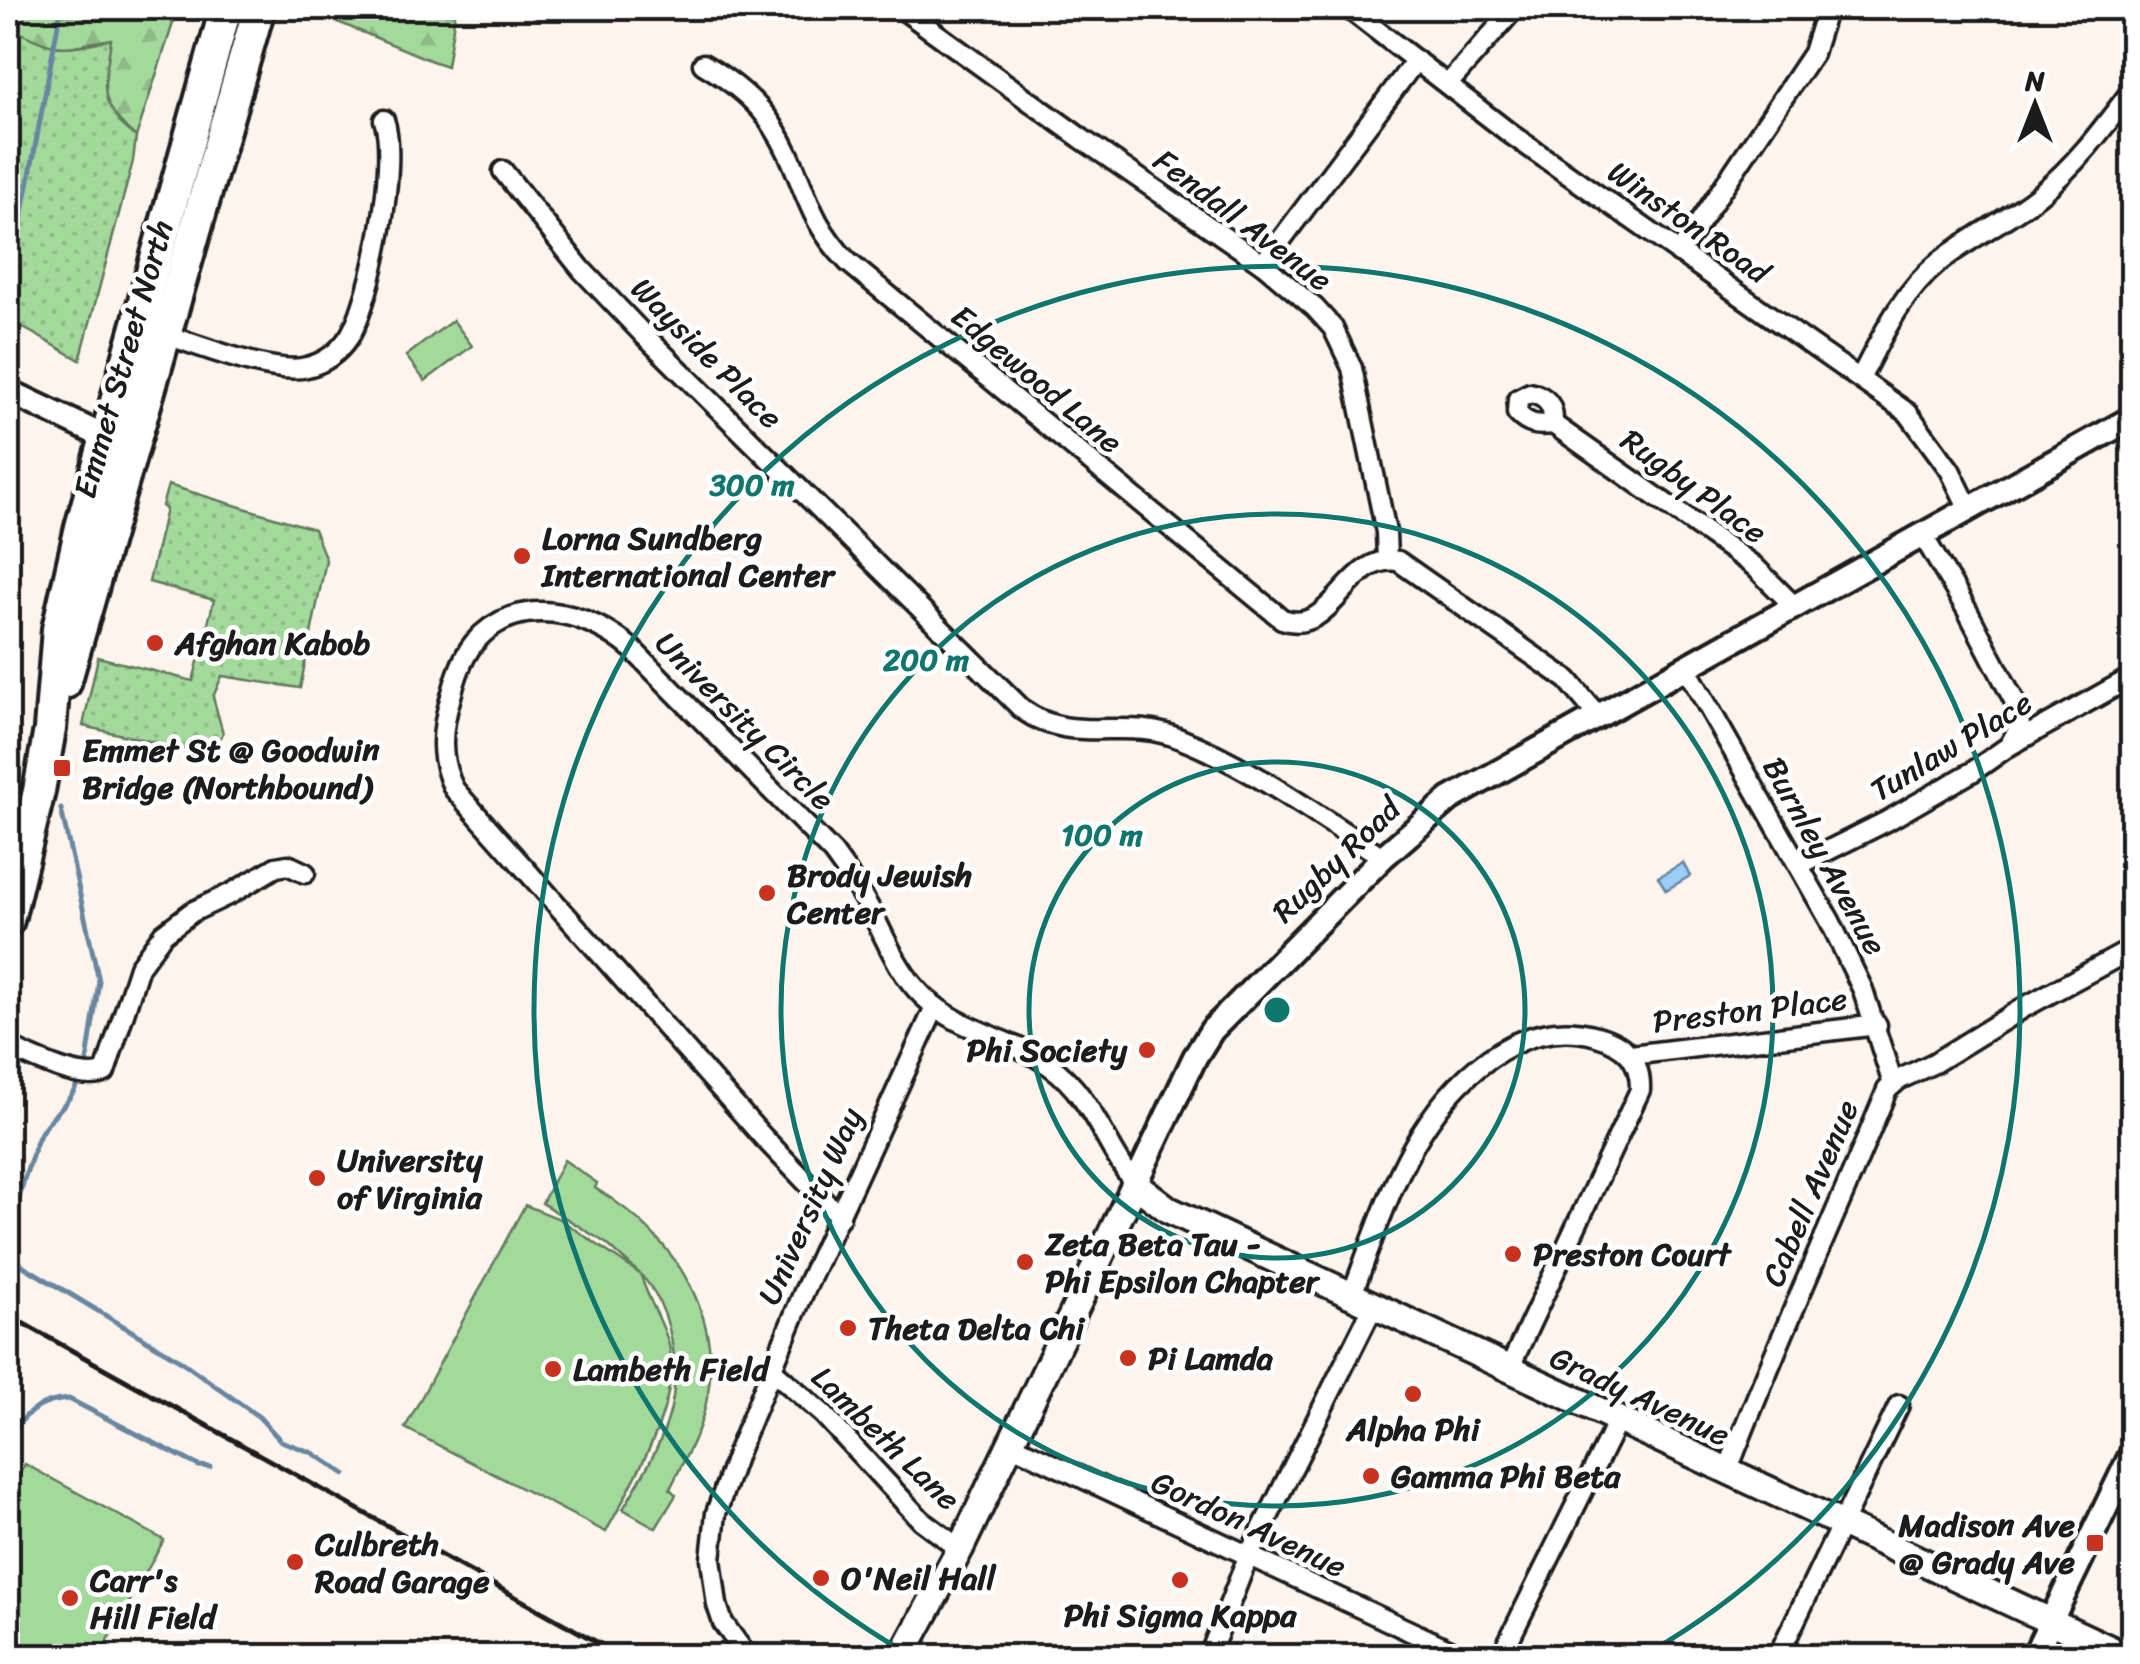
<svg xmlns="http://www.w3.org/2000/svg" width="2140" height="1664" viewBox="0 0 2140 1664" font-family="Sriracha,sans-serif">
<style>
.grass{fill:url(#grass-dots);stroke:#607a5c;stroke-width:2.5}
.forest{fill:url(#forest-firs);stroke:#607a5c;stroke-width:2.5}
.park{fill:#a4d99c;stroke:#607a5c;stroke-width:2.5}
.water{fill:url(#water-waves);stroke:#6886a0;stroke-width:2.5}
.lines{fill:none;stroke-linecap:round;stroke-linejoin:round}
.stream{stroke:#6886a0;stroke-width:5}
.minor-casing{stroke:#1c1c1c;stroke-width:25}
.tertiary-casing{stroke:#1c1c1c;stroke-width:30}
.secondary-casing{stroke:#1c1c1c;stroke-width:32}
.primary-casing{stroke:#1c1c1c;stroke-width:38}
.minor{stroke:#fff;stroke-width:18}
.tertiary{stroke:#fff;stroke-width:22}
.secondary{stroke:#fff;stroke-width:25}
.primary{stroke:#fff;stroke-width:30}
.rail{stroke:#1c1c1c;stroke-width:5}
.ring{fill:none;stroke:#0f766e;stroke-width:5}
.poi-dot{fill:#c8321e;stroke:#fff;stroke-width:4}
.labels{text-anchor:middle;stroke-width:9;stroke-linejoin:round;paint-order:stroke}
.street-label{font-size:32px;fill:#1c1c1c;stroke:#fff}
.poi-label{font-size:32px;font-weight:bold;fill:#1c1c1c;stroke:#fff;text-anchor:start}
.centre{fill:#0f766e;stroke:#fff;stroke-width:5}
.ring-label{font-size:30px;text-anchor:middle;font-weight:bold;fill:#0f766e;stroke:#fff;stroke-width:9;stroke-linejoin:round;paint-order:stroke}
</style>
<defs>
<pattern id="grass-dots" width="8" height="8" patternUnits="userSpaceOnUse" patternTransform="scale(2.5)"><rect width="8" height="8" fill="#a4d99c"/><path d="M2 2h.1M6 6h.1" fill="none" stroke="#8dba86" stroke-width="1.8" stroke-linecap="round"/></pattern>
<pattern id="forest-firs" width="22" height="20" patternUnits="userSpaceOnUse" patternTransform="scale(2.5)"><rect width="22" height="20" fill="#a4d99c"/><path d="M5 1l3.5 6h-7zM16 11l3.5 6h-7z" fill="#8dba86"/></pattern>
<pattern id="water-waves" width="16" height="10" patternUnits="userSpaceOnUse" patternTransform="scale(2.5)"><rect width="16" height="10" fill="#9bcdf8"/><path d="M0 5q4-4 8 0t8 0" fill="none" stroke="#85afd4"/></pattern>
</defs>
<rect width="100%" height="100%" fill="#fef4ee"/>
<filter id="ink" filterUnits="userSpaceOnUse"><feTurbulence type="fractalNoise" baseFrequency=".01" numOctaves="2"/><feDisplacementMap in="SourceGraphic" scale="20" xChannelSelector="R" yChannelSelector="G"/><feConvolveMatrix kernelMatrix="1 2 1 2 8 2 1 2 1" color-interpolation-filters="sRGB"/></filter>
<g filter="url(#ink)">
<g class="grass">
<path d="M14,29C57,53 64,49 112,39L119,122L136,137L133,161L80,360L8,319V43Z"/>
<path d="M168,485L314,529L326,560L300,688L222,676L213,697L223,733L211,755L83,726L98,657L193,681L214,600L149,582L166,509L162,506Z"/>
</g>
<g class="forest">
<path d="M12,8H178L136,137C94,100 105,88 111,39C63,48 59,54 14,29Z"/>
<path d="M304,8H456L447,66L432,61Z"/>
</g>
<g class="park">
<path d="M453,320L472,346L425,381L406,356Z"/>
<path d="M564,1160L597,1183L595,1188C678,1238 734,1326 700,1425C692,1446 680,1468 670,1489L676,1495L656,1528L623,1509C659,1448 688,1402 669,1329C664,1309 655,1290 641,1275C646,1297 663,1321 669,1345C682,1403 632,1483 606,1532L405,1428L525,1205L560,1219L640,1274L607,1244L542,1203Z"/>
<path d="M25,1464L164,1540L99,1656H8V1496Z"/>
</g>
<path class="water" d="M1683,863L1690,876L1666,890L1658,877Z"/>
<g class="lines">
<g class="stream">
<path d="M11,276L61,8"/>
<path d="M61,809L99,981L87,1061"/>
<path d="M76,1087C68,1105 51,1115 42,1131C36,1140 34,1152 30,1162C17,1197 12,1227 20,1264L178,1359L259,1417L281,1441L313,1453L345,1474"/>
<path d="M8,1441C22,1414 39,1401 69,1399L199,1466L210,1467"/>
</g>
<g class="minor-casing">
<g id="minor">
<path d="M901,8L1082,139L1263,264L1315,308L1333,328L1352,368L1386,532L1387,559"/>
<path d="M1348,8L1512,135L1908,413L1950,470L1969,509"/>
<path d="M703,64C730,80 756,99 773,126C805,175 802,215 848,262L1282,619C1334,638 1346,553 1398,561L1568,680L1597,715"/>
<path d="M1448,84L1515,8"/>
<path d="M503,171L582,270L643,334L1023,710C1073,746 1124,716 1178,738C1251,766 1317,816 1383,857"/>
<path d="M1679,253L1813,53L1827,8"/>
<path d="M1263,264L1416,60"/>
<path d="M166,335C199,345 275,376 307,367C324,363 339,352 349,337C372,301 399,160 384,120"/>
<path d="M1861,377C1882,336 1901,294 1938,263C1970,237 2008,220 2040,194C2077,164 2104,127 2132,90"/>
<path d="M1530,393C1547,396 1554,406 1553,424C1537,426 1528,425 1517,413L1518,399Z"/>
<path d="M1553,424L1754,566L1793,605"/>
<path d="M1922,534L1967,610L2017,706L2020,726L2009,746"/>
<path d="M1685,666L1830,921L1863,990L1893,1084"/>
<path d="M1799,865L1887,821L1972,772L2009,746L2132,677"/>
<path d="M8,1047C31,1056 82,1084 105,1072L139,967L163,934L192,912L232,893L276,867L288,865L305,873"/>
<path d="M1631,1055L1877,1025"/>
<path d="M840,1217L763,1137L454,789C439,759 441,731 450,700C455,681 461,659 474,643C517,592 588,611 632,649L833,853C847,872 860,891 871,911C887,941 898,972 923,996C960,1032 1010,1037 1050,1066C1091,1094 1105,1146 1135,1184"/>
<path d="M1351,1297C1370,1247 1387,1194 1413,1147C1449,1083 1518,1013 1597,1036C1625,1044 1641,1060 1640,1090L1508,1371"/>
<path d="M771,1369L823,1414L921,1520L960,1549"/>
<path d="M1010,1444L1463,1656"/>
<path d="M1727,1472C1776,1343 1835,1218 1887,1090L1898,1080L1934,1063L2023,1008L2132,949"/>
<path d="M254,1656H273"/>
<path d="M747,1656L723,1623L717,1605L711,1559L716,1513L738,1451L803,1294L935,1007"/>
<path d="M1209,1656L1248,1557L1373,1307"/>
<path d="M1501,1656L1617,1422"/>
<path d="M1778,1656L1899,1405"/>
</g>
</g>
<g class="tertiary-casing">
<g id="tertiary">
<path d="M8,391L117,443"/>
<path d="M1135,1184L1195,1057L1212,1030L1383,857L1450,799L2132,418"/>
<path d="M2034,1656L2132,1453"/>
</g>
</g>
<g class="secondary-casing">
<path id="secondary" d="M902,1656L960,1549L1135,1184L1169,1210L2125,1656"/>
</g>
<g class="primary-casing">
<g id="primary">
<path d="M65,683L259,8"/>
<path d="M8,920L39,791L50,729L58,629L81,527L226,8"/>
</g>
</g>
<use href="#minor" class="minor"/>
<use href="#tertiary" class="tertiary"/>
<use href="#secondary" class="secondary"/>
<use href="#primary" class="primary"/>
<path class="rail" d="M8,1315L622,1656"/>
</g>
</g>
<g class="ring">
<circle cx="1277" cy="1010" r="248"/>
<circle cx="1277" cy="1010" r="496"/>
<path d="M906 1653A743 743 0 1 1 1648 1653"/>
</g>
<g class="poi-dot">
<circle cx="522" cy="556" r="10"/>
<circle cx="155" cy="643" r="10"/>
<rect x="52" y="758" width="20" height="20" rx="5"/>
<circle cx="767" cy="893" r="10"/>
<circle cx="1147" cy="1050" r="10"/>
<circle cx="317" cy="1178" r="10"/>
<circle cx="1513" cy="1254" r="10"/>
<circle cx="1025" cy="1262" r="10"/>
<circle cx="848" cy="1328" r="10"/>
<circle cx="1128" cy="1358" r="10"/>
<circle cx="553" cy="1369" r="10"/>
<circle cx="1413" cy="1394" r="10"/>
<circle cx="1371" cy="1476" r="10"/>
<rect x="2085" y="1533" width="20" height="20" rx="5"/>
<circle cx="295" cy="1562" r="10"/>
<circle cx="821" cy="1578" r="10"/>
<circle cx="1180" cy="1580" r="10"/>
<circle cx="70" cy="1598" r="10"/>
</g>
<g class="labels">
<g class="street-label">
<text transform="translate(1243 220) rotate(37)" y="11">Fendall Avenue</text>
<text transform="translate(1689 222) rotate(35)" y="11">Winston Road</text>
<text transform="translate(707 353) rotate(45)" y="11">Wayside Place</text>
<text transform="translate(123 359) rotate(-74)" y="11">Emmet Street North</text>
<text transform="translate(1037 379) rotate(40)" y="11">Edgewood Lane</text>
<text transform="translate(1694 486) rotate(36)" y="11">Rugby Place</text>
<text transform="translate(745 721) rotate(45)" y="11">University Circle</text>
<text transform="translate(1951 746) rotate(-31)" y="11">Tunlaw Place</text>
<text transform="translate(1825 856) rotate(61)" y="11">Burnley Avenue</text>
<text transform="translate(1336 860) rotate(-44)" y="11">Rugby Road</text>
<text transform="translate(1750 1010) rotate(-7)" y="11">Preston Place</text>
<text transform="translate(1810 1193) rotate(-67)" y="11">Cabell Avenue</text>
<text transform="translate(810 1206) rotate(-66)" y="11">University Way</text>
<text transform="translate(1640 1396) rotate(25)" y="11">Grady Avenue</text>
<text transform="translate(886 1438) rotate(44)" y="11">Lambeth Lane</text>
<text transform="translate(1249 1524) rotate(25)" y="11">Gordon Avenue</text>
</g>
<g class="poi-label">
<text x="542" y="549">Lorna Sundberg<tspan x="542" dy="37">International Center</tspan></text>
<text x="175" y="654">Afghan Kabob</text>
<text x="82" y="761">Emmet St @ Goodwin<tspan x="82" dy="37">Bridge (Northbound)</tspan></text>
<text x="787" y="886">Brody Jewish<tspan x="787" dy="37">Center</tspan></text>
<text x="1127" y="1061" text-anchor="end">Phi Society</text>
<text x="337" y="1171">University<tspan x="337" dy="37">of Virginia</tspan></text>
<text x="1045" y="1255">Zeta Beta Tau -<tspan x="1045" dy="37">Phi Epsilon Chapter</tspan></text>
<text x="1533" y="1265">Preston Court</text>
<text x="868" y="1339">Theta Delta Chi</text>
<text x="1148" y="1369">Pi Lamda</text>
<text x="573" y="1380">Lambeth Field</text>
<text x="1413" y="1440" text-anchor="middle">Alpha Phi</text>
<text x="1391" y="1487">Gamma Phi Beta</text>
<text x="2075" y="1536" text-anchor="end">Madison Ave<tspan x="2075" dy="37">@ Grady Ave</tspan></text>
<text x="315" y="1555">Culbreth<tspan x="315" dy="37">Road Garage</tspan></text>
<text x="841" y="1589">O'Neil Hall</text>
<text x="90" y="1591">Carr's<tspan x="90" dy="37">Hill Field</tspan></text>
<text x="1180" y="1626" text-anchor="middle">Phi Sigma Kappa</text>
</g>
</g>
<circle cx="1277" cy="1010" r="15" class="centre"/>
<g class="ring-label">
<text x="752" y="495">300 m</text>
<text x="926" y="670">200 m</text>
<text x="1102" y="845">100 m</text>
</g>
<rect width="2140" height="1664" fill="none" stroke="#fff" stroke-width="40"/>
<rect x="20" y="20" width="2100" height="1624" fill="none" stroke="#1c1c1c" stroke-width="4" filter="url(#ink)"/>
<g transform="translate(2035 105)" stroke="#ffffff" stroke-width="8" paint-order="stroke">
<path d="M0-8L18 38L0 25L-18 38Z" fill="#1c1c1c"/>
<text y="-15" font-size="28" font-weight="bold" text-anchor="middle" fill="#1c1c1c">N</text>
</g>
</svg>
